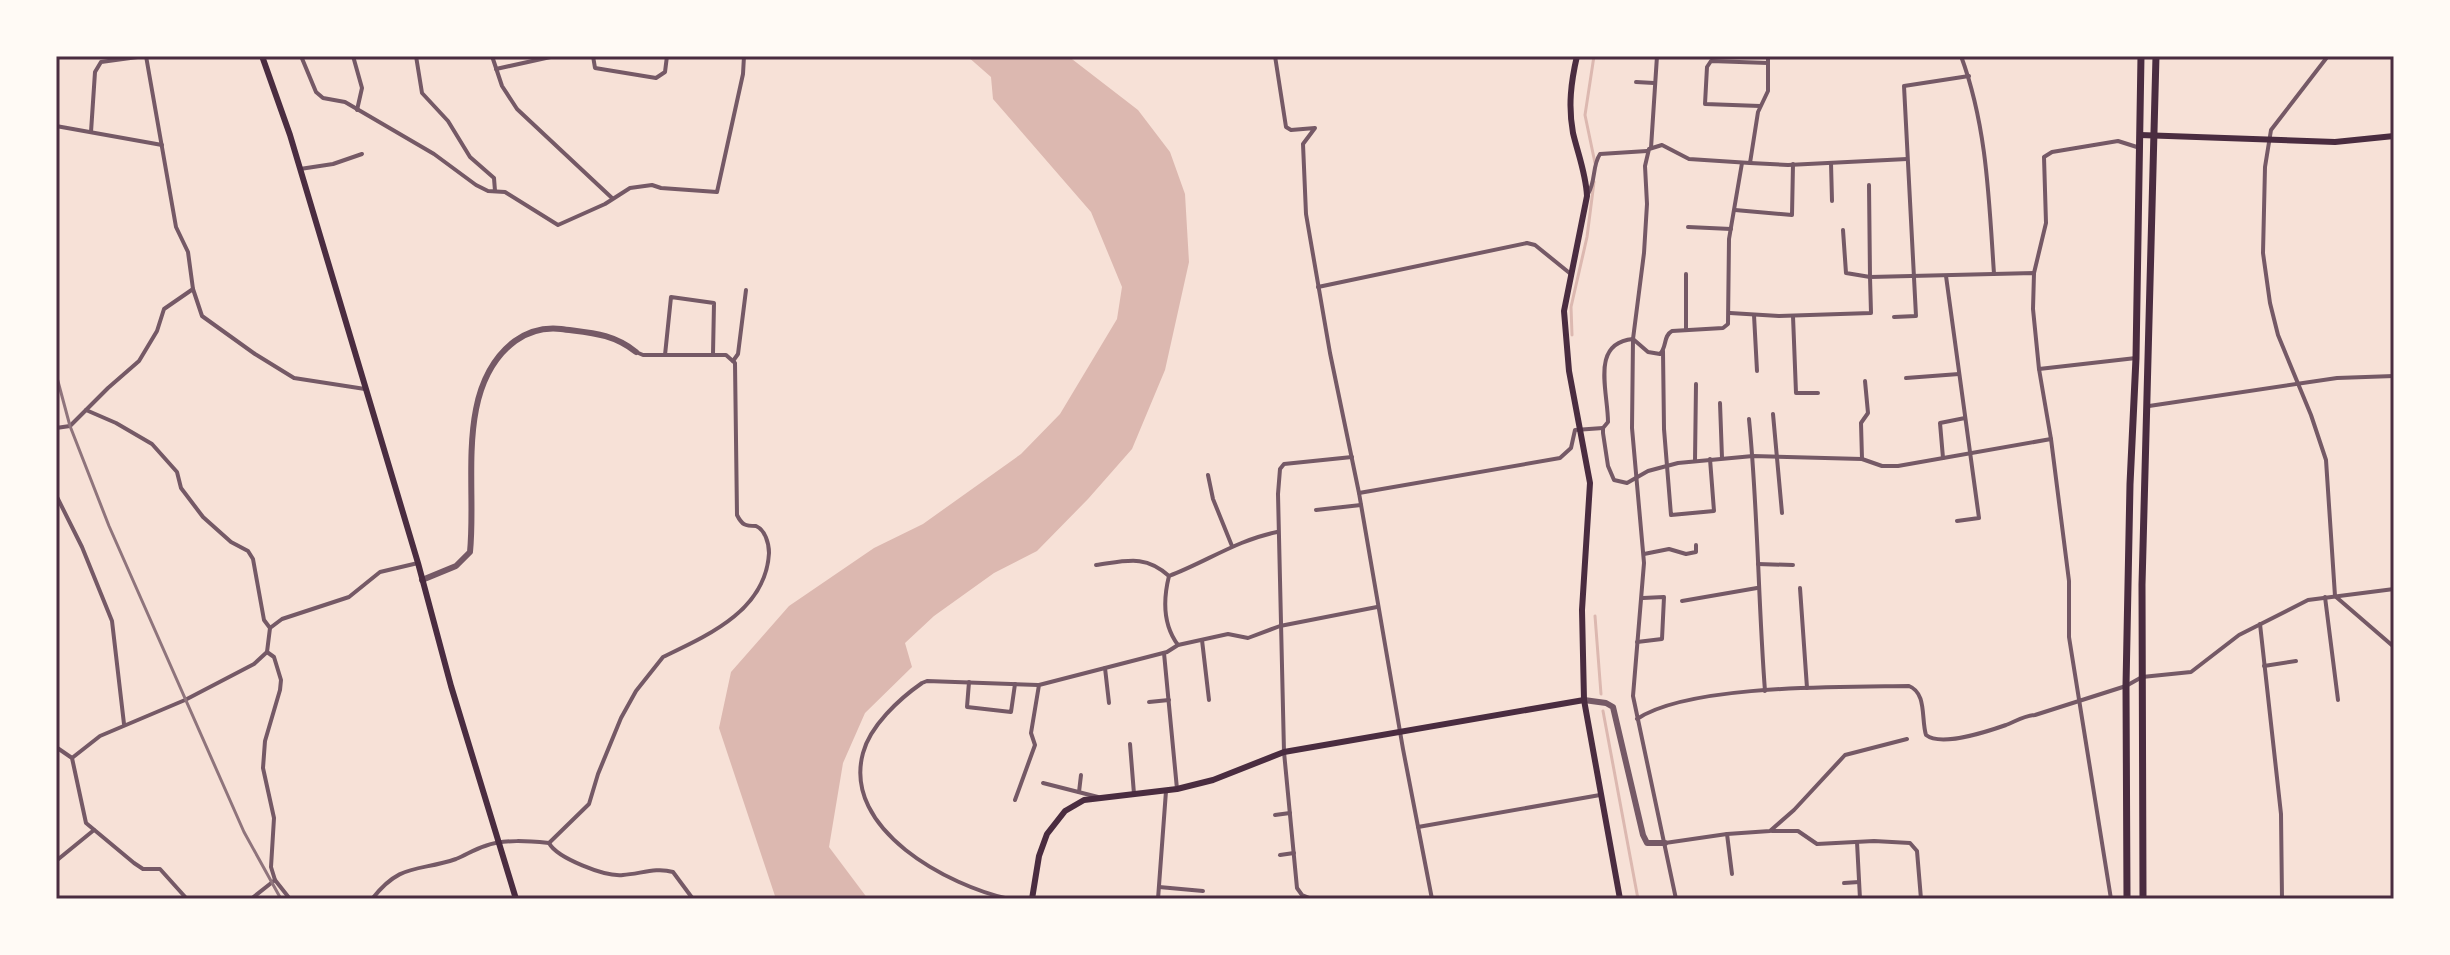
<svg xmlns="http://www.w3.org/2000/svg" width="2450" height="955" viewBox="0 0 2450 955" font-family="'Work Sans',sans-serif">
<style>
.water{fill:#dcb8b0}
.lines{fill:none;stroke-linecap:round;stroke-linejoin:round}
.stream{stroke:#dcb8b0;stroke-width:3}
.minor{stroke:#755966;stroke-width:4}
.tertiary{stroke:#755966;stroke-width:6}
.secondary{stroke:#4a2c40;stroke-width:6}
.trunk{stroke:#4a2c40;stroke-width:7}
.rail{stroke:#8f747c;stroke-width:3}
.neatline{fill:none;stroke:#4a2c40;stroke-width:3}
</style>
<rect width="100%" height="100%" fill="#f7e1d7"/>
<path class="water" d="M967,56H1068L1138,110L1170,152L1185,194L1189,262L1165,370L1132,449L1088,499L1037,551L994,573L934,616L905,643L912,667L865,713L843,763L829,847L868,899H779L775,896L719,728L731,672L789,606L874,548L923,524L1021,454L1060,414L1117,319L1122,287L1091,212L993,99L991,77Z"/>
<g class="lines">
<g class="stream">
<path d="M1594,56L1585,115L1595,163"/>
<path d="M1572,335L1571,307L1587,237L1594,182"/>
<path d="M1595,616L1601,694"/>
<path d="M1603,711L1638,899"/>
</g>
<g class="minor">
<path d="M146,56L176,227L188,252L193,289L202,316L255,354L294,378L365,389"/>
<path d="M301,56L316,92L323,98L345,102L434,154L476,185L488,191L505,192L558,225L605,204L630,188L652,185L661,188L717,192L743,74L744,56"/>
<path d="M353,56L362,88L357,110"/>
<path d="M416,56L422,93L448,121L470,157L494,178L495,191"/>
<path d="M492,56L502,86L517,109L612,198"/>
<path d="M593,56L595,68L656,78L665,72L667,56"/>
<path d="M1275,56L1286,127L1291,130L1315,128L1303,144L1306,214L1330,353L1359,493L1403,749L1432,899"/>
<path d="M1961,56C1987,126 1989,200 1994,274"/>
<path d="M2328,56L2271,130L2265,167L2263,253L2270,303L2278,335L2311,415L2326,460L2335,596L2394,647"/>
<path d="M496,69L555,56"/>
<path d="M1636,82L1654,83"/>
<path d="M1760,106L1705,104L1707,67L1711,61L1768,63"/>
<path d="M56,126L162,145"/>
<path d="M91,132L95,72L101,62L145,56"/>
<path d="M1651,148L1657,56"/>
<path d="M1742,163L1729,239L1728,324L1723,328L1672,331C1663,336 1667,347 1660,354L1648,352L1633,339C1590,343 1608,391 1608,422L1603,428V433L1608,466L1614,480L1627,483L1648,471L1678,463L1753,456L1862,459L1882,466H1898L2051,439"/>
<path d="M1750,163L1788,165L1907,159"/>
<path d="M1831,163L1832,201"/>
<path d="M300,169L333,164L362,154"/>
<path d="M1588,194C1596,181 1592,166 1600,154L1647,151"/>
<path d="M1735,210L1792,215L1793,164"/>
<path d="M1688,227L1731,229"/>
<path d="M1843,230L1846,273L1870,277L1869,185"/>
<path d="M2034,273L2046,223L2044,157L2052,152L2118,141L2140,148"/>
<path d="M1686,274V330"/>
<path d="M1946,276L1979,518L1957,521"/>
<path d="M1318,287L1527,243L1535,245L1572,275"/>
<path d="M1730,313L1779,316L1871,313L1870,277L2034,273L2033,309L2039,369L2051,439L2069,581V637L2111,899"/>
<path d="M1754,315L1757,371"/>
<path d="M1793,316L1796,393H1818"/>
<path d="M1894,317L1916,316L1904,86L1969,76"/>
<path d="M1663,351L1664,429L1671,515L1714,511L1710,459"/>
<path d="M665,355L671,297L714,303L713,354"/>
<path d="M733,361L738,354L746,290"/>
<path d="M2039,369L2136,358"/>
<path d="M1906,378L1959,374"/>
<path d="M1720,403L1722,458"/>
<path d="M2149,406L2337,378L2394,376"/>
<path d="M1773,414L1782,513"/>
<path d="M1749,419C1758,510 1758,600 1765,691"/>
<path d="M56,428L70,426L108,388L139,361L157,331L164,309L193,289"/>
<path d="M1943,458L1940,423L1965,418"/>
<path d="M1862,459L1861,423L1868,413L1865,381"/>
<path d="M1695,461L1696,384"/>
<path d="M1208,475L1213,499L1232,546"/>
<path d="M1359,493L1560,458L1571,448L1575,430L1603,428"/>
<path d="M56,495L82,547L112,621L124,724"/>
<path d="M1316,510L1361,505"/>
<path d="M1644,554L1669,549L1686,554L1696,552V545"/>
<path d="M1758,564L1793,565"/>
<path d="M1096,565C1126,561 1145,554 1169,576"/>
<path d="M1800,588L1807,688"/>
<path d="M2325,597L2338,700"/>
<path d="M1682,601L1757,588"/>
<path d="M2260,624L2281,814L2282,899"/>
<path d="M270,628L282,619L349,597L380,572L418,563"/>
<path d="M1202,640L1209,700"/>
<path d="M1637,642L1662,639L1664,597L1643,598"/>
<path d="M1178,645C1163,625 1163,600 1169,576C1206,562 1237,540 1277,532"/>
<path d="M267,652L274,657L281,680L280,690L265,741L263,768L274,818L271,867L275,880L290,899"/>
<path d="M1164,653L1177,789"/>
<path d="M2264,666L2296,661"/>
<path d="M1105,668L1109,703"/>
<path d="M969,682L967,707L1011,712L1015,684"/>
<path d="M1149,702L1169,700"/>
<path d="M1637,719C1689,684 1844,687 1909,686C1927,693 1921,719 1926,735C1941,747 1989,731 2006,725C2016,721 2024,716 2035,715L2126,686L2142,677L2191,672L2239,635L2308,600L2394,589"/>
<path d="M1130,744L1134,794"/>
<path d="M56,747L72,758L86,823L134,863L143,869H160L187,899"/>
<path d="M72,758L100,736L185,700L254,664L267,652L270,628L264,620L253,559L248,551L231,542L203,517L181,488L177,472L152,444L116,423L86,410"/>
<path d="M1043,783L1098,797"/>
<path d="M1079,792L1081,775"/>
<path d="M1015,800L1035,745L1031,733L1039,685L1167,652L1178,645L1228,634L1248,638L1280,626L1377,607"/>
<path d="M1275,815L1290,813"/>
<path d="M1418,827L1600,795"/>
<path d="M1772,831H1798L1817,844L1874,841L1910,843L1917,851L1921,899"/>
<path d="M1727,834L1732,874"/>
<path d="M1857,842L1860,899"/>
<path d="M549,843L589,804L598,774L621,718L636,691L663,657C709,635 766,610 769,553C769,543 765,530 756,526C745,526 742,525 737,515L735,363L726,355H643L636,352"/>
<path d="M1665,843L1727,834L1770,831L1794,810L1845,755L1907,739"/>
<path d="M1280,855L1294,853"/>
<path d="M56,861L94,830"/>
<path d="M1844,883L1859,882"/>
<path d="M1159,887L1203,891"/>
<path d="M251,899L275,880"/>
<path d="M372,899C401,862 418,872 456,859C466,855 475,849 485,846C505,839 528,841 549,843C557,858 605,877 623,875C640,874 656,867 673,872L693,899"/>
<path d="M1009,899C949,886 842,830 863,753C870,726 899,699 922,683L927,681L1038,685"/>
<path d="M1158,899L1166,791"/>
<path d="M1312,899L1302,895L1297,888L1284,752L1278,494L1280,469L1284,464L1352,457"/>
<path d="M1676,899L1633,696L1644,563L1632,428L1633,339L1644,253L1647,204L1645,166L1649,149L1662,145L1689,159L1750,163L1758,112L1768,91V56"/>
</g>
<g class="tertiary">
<path d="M422,580L456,566L470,552C477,485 454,387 515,341C529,331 543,327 561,329C590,333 612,333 636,352"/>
<path d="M1584,700L1606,703L1613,707L1643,835L1647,843H1665"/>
</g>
<g class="secondary">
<path d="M262,56L290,135L319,232L418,563L451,686L516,899"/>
<path d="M1577,56C1571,82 1568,106 1573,133C1578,154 1586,174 1587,196L1564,311L1569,371L1590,483L1582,610L1584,700L1620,899"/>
<path d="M2140,135L2335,142L2394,136"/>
<path d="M1032,899L1039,856L1047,834L1065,811L1084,800L1177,789L1213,780L1284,752L1584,700"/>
</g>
<g class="trunk">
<path d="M2127,899L2126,686L2130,484L2136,358L2141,56"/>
<path d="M2143,899L2142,585L2156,56"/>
</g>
<path class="rail" d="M56,374L70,426L109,526L244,832L281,899"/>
</g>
<rect width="2450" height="955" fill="none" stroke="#fffaf5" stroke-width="116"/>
<rect x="58" y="58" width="2334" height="839" class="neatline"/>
</svg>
